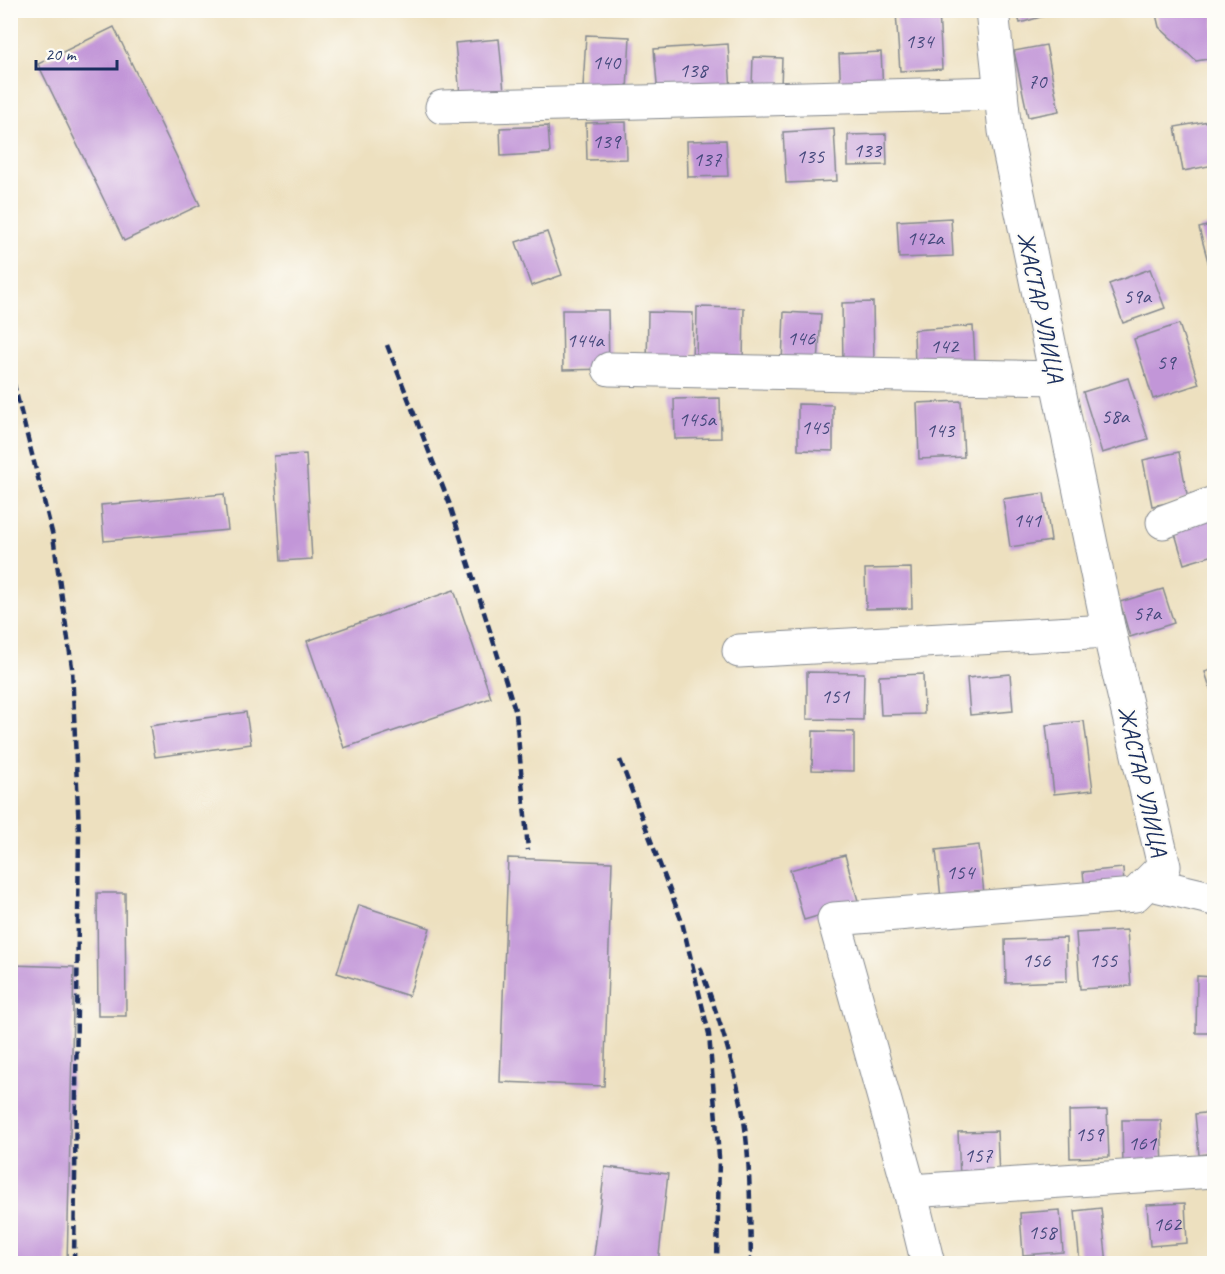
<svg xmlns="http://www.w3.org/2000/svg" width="1225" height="1274" viewBox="0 0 1225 1274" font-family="Caveat,sans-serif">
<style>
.building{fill:#c296d8}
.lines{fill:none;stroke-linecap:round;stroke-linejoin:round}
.minor-casing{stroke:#84888e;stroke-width:35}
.minor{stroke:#fff;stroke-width:33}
.rail{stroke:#1b2f5e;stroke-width:4.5;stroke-dasharray:9 4.5;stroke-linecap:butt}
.labels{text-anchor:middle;stroke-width:4.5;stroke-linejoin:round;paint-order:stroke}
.number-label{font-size:21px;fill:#45497c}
.street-label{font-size:24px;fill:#1b2f5e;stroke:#fdfcf7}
</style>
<rect width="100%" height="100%" fill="#fdfcf7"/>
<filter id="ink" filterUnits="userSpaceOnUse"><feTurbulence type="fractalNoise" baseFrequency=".0167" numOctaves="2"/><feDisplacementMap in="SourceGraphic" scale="12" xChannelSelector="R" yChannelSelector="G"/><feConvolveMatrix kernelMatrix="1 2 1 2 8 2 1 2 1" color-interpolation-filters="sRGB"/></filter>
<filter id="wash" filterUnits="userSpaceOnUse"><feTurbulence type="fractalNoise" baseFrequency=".008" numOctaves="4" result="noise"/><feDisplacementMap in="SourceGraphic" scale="24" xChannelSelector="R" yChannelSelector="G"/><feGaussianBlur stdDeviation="1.35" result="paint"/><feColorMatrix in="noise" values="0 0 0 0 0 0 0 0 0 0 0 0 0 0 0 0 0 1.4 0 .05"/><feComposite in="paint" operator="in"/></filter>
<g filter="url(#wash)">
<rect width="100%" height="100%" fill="#ede0bf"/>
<g id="blocks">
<g class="building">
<path d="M939,10L942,69L900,71L896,12Z"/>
<path d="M1016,10H1061V11L1020,23Z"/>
<path d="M1155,10H1214V58L1196,61L1159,27Z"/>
<path d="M114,27L200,205L124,241L38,64Z"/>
<path d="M586,35L630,37L627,90L583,88Z"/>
<path d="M499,39L504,91L460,95L455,43Z"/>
<path d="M728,44L731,91L658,96L654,49Z"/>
<path d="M1046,45L1059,111L1028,117L1014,51Z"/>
<path d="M881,52L883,90L841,92L839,54Z"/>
<path d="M753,57L782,58L781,87L752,86Z"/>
<path d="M1214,120V165L1183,171L1175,127Z"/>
<path d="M626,122L627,159L587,160L586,123Z"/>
<path d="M548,126L550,153L501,156L500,128Z"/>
<path d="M834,129L837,181L786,183L783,132Z"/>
<path d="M886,134L887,165L848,166V135Z"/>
<path d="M726,140L728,176L688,177L687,141Z"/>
<path d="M951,218L953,256L899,258L897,221Z"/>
<path d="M1214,224V267L1210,269L1199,228Z"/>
<path d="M547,232L562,275L531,286L516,242Z"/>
<path d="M1150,269L1165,308L1123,323L1109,284Z"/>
<path d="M873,302L874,363L843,364L842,303Z"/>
<path d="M697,307L744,308L743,361L696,360Z"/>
<path d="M562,310H608L609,369L563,370Z"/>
<path d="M648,312L693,313L692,365L647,364Z"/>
<path d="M784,312L821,314L818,365L782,363Z"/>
<path d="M1179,324L1199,384L1153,399L1134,339Z"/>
<path d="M973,326L975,363L915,366L914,330Z"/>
<path d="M1128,378L1148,439L1102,453L1083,392Z"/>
<path d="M720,398L721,438L675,439L674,399Z"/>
<path d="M961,401L964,457L919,459L917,403Z"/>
<path d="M798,404L833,405V451L798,450Z"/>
<path d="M1179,452L1188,499L1152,506L1143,460Z"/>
<path d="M306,454L312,559L281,561L274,456Z"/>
<path d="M1044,493L1051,541L1010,547L1003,499Z"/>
<path d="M224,494L228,530L104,541L101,505Z"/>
<path d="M1214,517V555L1184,564L1174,530Z"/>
<path d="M911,568L912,608L866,609L865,569Z"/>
<path d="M1163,589L1174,623L1130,637L1120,602Z"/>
<path d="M454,590L491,698L344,748L307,641Z"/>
<path d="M1214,669V700L1205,672Z"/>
<path d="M807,672L864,673L863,720L807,719Z"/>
<path d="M923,674L924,714L881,715L879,676Z"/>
<path d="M1010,674L1013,711L970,715L967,678Z"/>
<path d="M246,712L251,744L155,757L150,726Z"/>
<path d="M1084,721L1093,790L1054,794L1046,725Z"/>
<path d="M813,731L854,732V771L812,770Z"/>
<path d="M979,845L984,894L941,899L936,850Z"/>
<path d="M845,855L859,904L804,920L790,870Z"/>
<path d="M508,858L612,862L604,1086L500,1082Z"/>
<path d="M1123,868L1124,885L1085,890L1083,872Z"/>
<path d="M97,893H125L126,1016H98Z"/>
<path d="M359,905L430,928L409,996L337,973Z"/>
<path d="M1127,930L1131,986L1080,989L1076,933Z"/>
<path d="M1066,938L1067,981L1006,983L1005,940Z"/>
<path d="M10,965L74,967L67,1264H10Z"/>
<path d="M1197,976L1214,977V1033H1196Z"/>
<path d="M1107,1110L1109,1157L1070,1158L1069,1111Z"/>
<path d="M1214,1112V1153L1199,1155L1195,1114Z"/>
<path d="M1122,1120H1161L1163,1166L1123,1167Z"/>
<path d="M997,1131L999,1177L960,1178L958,1132Z"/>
<path d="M605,1167L668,1174L658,1264H593Z"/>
<path d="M1185,1203L1187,1243L1150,1246L1147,1205Z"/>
<path d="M1101,1208L1107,1264H1080L1075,1211Z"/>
<path d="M1060,1210L1063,1252L1023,1255L1020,1213Z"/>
</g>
</g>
</g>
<g filter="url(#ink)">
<use href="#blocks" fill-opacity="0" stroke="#84888e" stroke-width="1.5"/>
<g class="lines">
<g class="minor-casing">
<g id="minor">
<path d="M442,107L1001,93"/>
<path d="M609,369L1056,378"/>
<path d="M1163,522L1214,503"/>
<path d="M739,651L1109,631"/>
<path d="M1147,883L1214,899"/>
<path d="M910,1191L1214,1171"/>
<path d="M928,1264L910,1191L834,919L1135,895L1164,866L1109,631L1005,131L992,10"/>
</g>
</g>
<use href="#minor" class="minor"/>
<g class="rail">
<path d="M387,345L450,505L516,713L528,850"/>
<path d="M10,369L53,536L72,667L79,832L74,1264"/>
<path d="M620,760L682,922L709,1034L719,1157L717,1264"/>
<path d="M700,967C717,1013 733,1059 742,1108C751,1159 750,1212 751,1264"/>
</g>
</g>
</g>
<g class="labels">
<g class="number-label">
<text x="919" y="48">134</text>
<text x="606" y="69">140</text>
<text x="693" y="77">138</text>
<text x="1037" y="88">70</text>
<text x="606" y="148">139</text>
<text x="867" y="157">133</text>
<text x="810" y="163">135</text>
<text x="707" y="166">137</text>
<text x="925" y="245">142а</text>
<text x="1137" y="303">59а</text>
<text x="801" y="345">146</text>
<text x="585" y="347">144а</text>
<text x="944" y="353">142</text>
<text x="1166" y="369">59</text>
<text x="1115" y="423">58а</text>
<text x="697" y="426">145а</text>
<text x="815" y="434">145</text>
<text x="940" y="437">143</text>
<text x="1027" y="527">141</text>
<text x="1147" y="620">57а</text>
<text x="835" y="703">151</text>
<text x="960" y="879">154</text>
<text x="1036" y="967">156</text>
<text x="1103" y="967">155</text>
<text x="1089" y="1141">159</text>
<text x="1142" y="1150">161</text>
<text x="978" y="1162">157</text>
<text x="1167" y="1231">162</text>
<text x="1042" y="1239">158</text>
</g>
<g class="street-label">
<text transform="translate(1041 307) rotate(78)" y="8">ЖАСТАР УЛИЦА</text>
<text transform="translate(1143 781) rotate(77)" y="8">ЖАСТАР УЛИЦА</text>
</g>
</g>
<rect width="1225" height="1274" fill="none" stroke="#fdfcf7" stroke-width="36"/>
<path d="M36 60v9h81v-9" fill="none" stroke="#1b2f5e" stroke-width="3"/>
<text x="45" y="60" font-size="18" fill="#1b2f5e" stroke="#fdfcf7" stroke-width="4.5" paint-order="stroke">20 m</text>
</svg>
